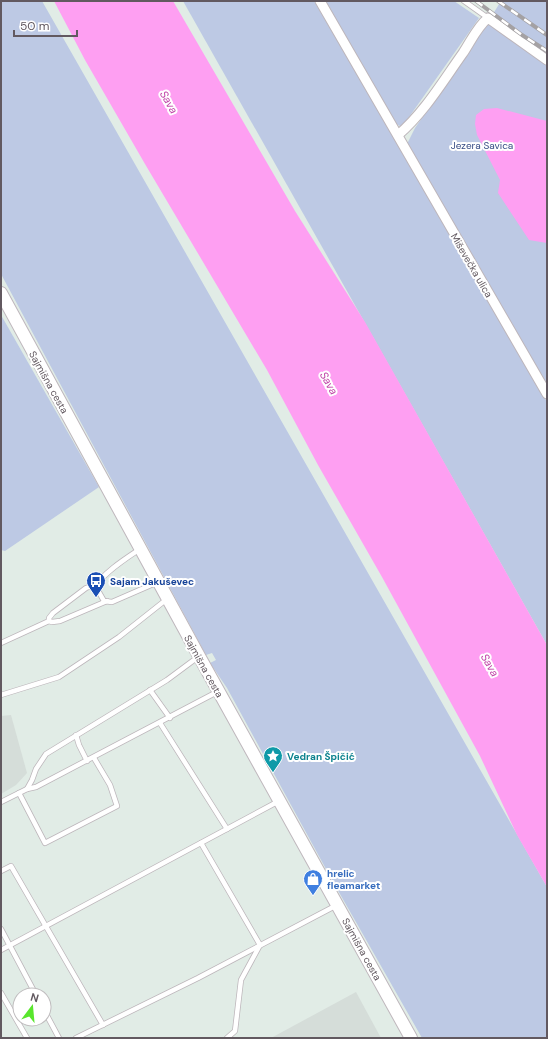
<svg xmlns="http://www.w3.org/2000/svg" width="548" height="1039" viewBox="0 0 548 1039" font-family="'DM Sans',sans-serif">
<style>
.industrial{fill:#d5ddd9}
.green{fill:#bdc9e4}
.water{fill:#fe9ff2}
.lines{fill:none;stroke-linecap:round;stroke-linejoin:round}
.lane-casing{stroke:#bdb6bb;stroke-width:6}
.street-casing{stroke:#bdb6bb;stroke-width:11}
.secondary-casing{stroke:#bfb7bd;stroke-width:14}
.lane{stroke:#fff;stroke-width:4.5}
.street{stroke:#fff;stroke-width:9}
.secondary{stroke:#fff;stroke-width:12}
.rail-casing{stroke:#a4a1a3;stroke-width:4}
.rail{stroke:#fff;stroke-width:2.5;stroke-dasharray:8;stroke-linecap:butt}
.labels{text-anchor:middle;stroke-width:4;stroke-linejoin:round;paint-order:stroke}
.park-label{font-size:10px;fill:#364b84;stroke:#fff}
.street-label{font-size:10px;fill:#625960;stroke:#fff}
.transit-label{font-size:10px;font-weight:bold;fill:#164399;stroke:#fff;text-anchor:start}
.culture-label{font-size:10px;font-weight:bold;fill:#0d838f;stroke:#fff;text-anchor:start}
.shop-label{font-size:10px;font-weight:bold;fill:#366cbe;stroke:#fff;text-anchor:start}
.water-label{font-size:11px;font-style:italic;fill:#c043a7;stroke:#fff}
</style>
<rect width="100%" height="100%" fill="#e1ece6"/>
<g class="industrial">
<path d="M11,715L27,773L16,785L1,794V716Z"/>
<path d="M356,992L381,1038H271Z"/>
</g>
<g class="green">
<path d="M1,1H42L547,887V1038H422L332,880L227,688L210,663L216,660L212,653L206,655L1,274Z"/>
<path d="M183,1H314L431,200L547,402V645Z"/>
<path d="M325,1H454L479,18L402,127L396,124Z"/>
<path d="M501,1H547V387L407,144L415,128L483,30Z"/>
<path d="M1,315L99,487L5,551L1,550Z"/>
</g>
<g class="water">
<path d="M54,1H173L295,211L365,322L547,645V887L517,835L480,756L382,577L318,465L267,370L145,164L85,60Z"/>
<path d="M497,108L547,121V243L529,240L498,193L500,180L477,135L475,124L476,115L484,109Z"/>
</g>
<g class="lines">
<g class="lane-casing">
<g id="lane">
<path d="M464,1L488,18"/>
<path d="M140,549C128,557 101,574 96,587L104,601L112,602L158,582"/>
<path d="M97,584L86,588L53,613L49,618V621L52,622L60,621L107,601"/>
<path d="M1,643L49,621"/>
<path d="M150,690L170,718"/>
<path d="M1,695L59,677L119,637L167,599"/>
<path d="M160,723L227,829"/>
<path d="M76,735L79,745L87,761"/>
<path d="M27,789L36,787L217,692"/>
<path d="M19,793L45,843L117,806L110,785L94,758"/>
<path d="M1,802L27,789L32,780L36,769L46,754L167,680L198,657"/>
<path d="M201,843L260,945L241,980L235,1031L227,1038"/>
<path d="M1,871L11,866L103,1025"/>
<path d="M1,929L36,995"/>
<path d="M1,950L279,801"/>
<path d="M1,993L27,1038"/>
<path d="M44,1010L59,1038"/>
<path d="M76,1038L198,978L337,905"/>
</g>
</g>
<g class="street-casing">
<g id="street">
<path d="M320,1L547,394"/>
<path d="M398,135C424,113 443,81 463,53C471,41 477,27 488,18L547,60"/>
</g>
</g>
<g class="secondary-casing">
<path id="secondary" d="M1,293L199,656L411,1038"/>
</g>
<use href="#lane" class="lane"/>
<use href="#street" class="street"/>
<use href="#secondary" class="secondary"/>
<g class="rail-casing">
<g id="rail">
<path d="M476,1L522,35L547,51"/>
<path d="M498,1L547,35"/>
</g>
</g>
<use href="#rail" class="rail"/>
</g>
<defs>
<g id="bus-pin" transform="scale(1)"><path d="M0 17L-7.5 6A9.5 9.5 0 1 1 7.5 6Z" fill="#1a4fb4" stroke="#fff"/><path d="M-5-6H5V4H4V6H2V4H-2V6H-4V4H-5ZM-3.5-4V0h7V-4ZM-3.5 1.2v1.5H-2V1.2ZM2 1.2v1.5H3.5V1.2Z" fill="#fff"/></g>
<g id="sight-pin" transform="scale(1)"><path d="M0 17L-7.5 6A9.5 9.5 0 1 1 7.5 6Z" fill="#0f9aa8" stroke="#fff"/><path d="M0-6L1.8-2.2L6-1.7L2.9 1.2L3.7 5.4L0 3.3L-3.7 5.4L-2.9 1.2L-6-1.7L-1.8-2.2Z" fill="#fff"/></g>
<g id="shop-pin" transform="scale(1)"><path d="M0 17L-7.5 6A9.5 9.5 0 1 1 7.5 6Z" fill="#3f7fe0" stroke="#fff"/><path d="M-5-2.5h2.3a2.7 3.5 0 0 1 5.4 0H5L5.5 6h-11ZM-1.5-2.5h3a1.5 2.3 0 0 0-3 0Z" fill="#fff"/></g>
</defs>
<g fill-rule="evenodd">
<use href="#bus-pin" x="96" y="581"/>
<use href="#sight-pin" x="273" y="756"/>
<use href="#shop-pin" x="313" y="879"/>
</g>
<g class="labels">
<g class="park-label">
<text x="482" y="149">Jezera Savica</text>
</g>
<g class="street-label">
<text transform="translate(472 265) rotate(60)" y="4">Miševečka ulica</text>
<text transform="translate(49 382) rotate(61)" y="4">Sajmišna cesta</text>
<text transform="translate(204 666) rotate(61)" y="4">Sajmišna cesta</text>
<text transform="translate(362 949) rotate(61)" y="4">Sajmišna cesta</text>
</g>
<g class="transit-label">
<text x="110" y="585">Sajam Jakuševec</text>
</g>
<g class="culture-label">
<text x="287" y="760">Vedran Špičić</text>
</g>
<g class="shop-label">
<text x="327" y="877">hrelic<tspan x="327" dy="12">fleamarket</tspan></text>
</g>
<g class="water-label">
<text transform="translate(169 102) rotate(60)" y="4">Sava</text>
<text transform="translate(329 383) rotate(60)" y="4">Sava</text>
<text transform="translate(490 665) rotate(60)" y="4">Sava</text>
</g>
</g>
<rect width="548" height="1039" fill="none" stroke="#625960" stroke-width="4"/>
<g transform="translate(32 1007) rotate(16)"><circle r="19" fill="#ffffff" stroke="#c0bdbf"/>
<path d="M0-3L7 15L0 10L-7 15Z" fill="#59e62d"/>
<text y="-6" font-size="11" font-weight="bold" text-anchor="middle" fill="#625960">N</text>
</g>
<path d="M14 30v6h63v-6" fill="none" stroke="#625960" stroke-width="2"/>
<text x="20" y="30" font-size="12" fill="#625960" stroke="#ffffff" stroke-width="3" paint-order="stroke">50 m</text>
</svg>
